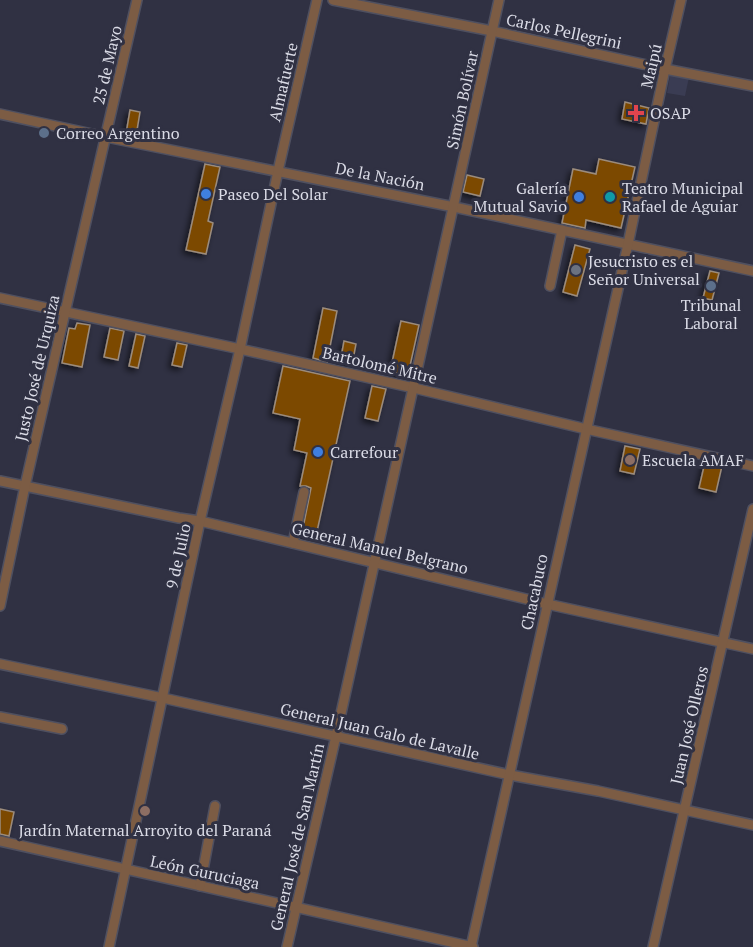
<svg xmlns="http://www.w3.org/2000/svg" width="753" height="947" viewBox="0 0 753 947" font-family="'PT Serif',serif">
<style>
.built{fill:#3a3c53}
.building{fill:#7b4904;stroke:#9c8c7c;stroke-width:1.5;filter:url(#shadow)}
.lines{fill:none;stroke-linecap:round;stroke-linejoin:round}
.minor-casing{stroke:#4f5060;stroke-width:12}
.minor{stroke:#7c5c44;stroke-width:9}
.health-dot{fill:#e0444e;stroke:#303143;stroke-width:2}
.service-dot{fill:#5c6f8a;stroke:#303143;stroke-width:2}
.shop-dot{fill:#3f7fe0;stroke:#303143;stroke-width:2}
.culture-dot{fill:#0f9aa8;stroke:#303143;stroke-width:2}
.worship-dot{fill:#6b7280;stroke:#303143;stroke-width:2}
.education-dot{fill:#8d6e63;stroke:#303143;stroke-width:2}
.labels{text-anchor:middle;stroke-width:6;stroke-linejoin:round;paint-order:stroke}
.street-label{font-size:16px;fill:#dadbe6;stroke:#303143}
.poi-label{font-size:16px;fill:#dadbe6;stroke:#303143;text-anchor:start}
</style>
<defs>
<filter id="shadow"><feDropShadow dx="-3" dy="3" stdDeviation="3" flood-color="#0009"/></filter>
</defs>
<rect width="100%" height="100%" fill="#303143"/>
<path class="built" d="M673,74L689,77L685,96L667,93L670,76Z"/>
<g class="building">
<path d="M625,102L649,108L646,124L622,119Z"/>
<path d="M130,110L140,112L136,136L126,134Z"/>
<path d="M599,159L635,167L621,228L586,220L585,228L562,223L573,169L596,174Z"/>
<path d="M205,164L220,167L208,221L213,223L206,254L186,250Z"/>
<path d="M467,175L484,179L480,196L463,192Z"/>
<path d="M575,245L590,249L577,296L563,292Z"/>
<path d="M710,271L719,273L712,300L703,298Z"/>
<path d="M323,308L337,311L327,362L313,358Z"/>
<path d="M401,321L419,325L408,375L390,372Z"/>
<path d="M77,323L90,325L82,367L62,363L69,328L75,329Z"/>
<path d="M110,328L124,331L118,360L104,357Z"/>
<path d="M136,334L145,336L138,368L129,366Z"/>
<path d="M344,341L356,344L352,365L340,363Z"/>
<path d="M177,343L187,345L182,367L172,365Z"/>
<path d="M283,366L350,381L316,536L302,533L311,488L306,486H300L307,453L294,450L300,419L273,413Z"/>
<path d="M372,386L386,389L378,421L365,418Z"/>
<path d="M625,446L640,449L634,474L620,471Z"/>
<path d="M705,462L722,466L716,492L699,488Z"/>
<path d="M0,809L14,812L9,836L0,834Z"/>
</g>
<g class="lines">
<g class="minor-casing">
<g id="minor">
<path d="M333,0L492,31L665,69L753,86"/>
<path d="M0,114L106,137L454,207L753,271"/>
<path d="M550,286L562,230"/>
<path d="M0,298L240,349L414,388L586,429L753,466"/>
<path d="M0,481L179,518L200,521L547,604L753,649"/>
<path d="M293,543L304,492"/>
<path d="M0,606L25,486L137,0"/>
<path d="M0,664L163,698L510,775L598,791L753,825"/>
<path d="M0,717L62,729"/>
<path d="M0,841L473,947"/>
<path d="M200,886L215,806"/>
<path d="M109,947L200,521L240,349L278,171L317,0"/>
<path d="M287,947L336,736L499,0"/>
<path d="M471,947L628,244L665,69L681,0"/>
<path d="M653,947L753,509"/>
</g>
</g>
<use href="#minor" class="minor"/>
</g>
<path class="health-dot" d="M633 104h6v6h6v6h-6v6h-6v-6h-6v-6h6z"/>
<g class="service-dot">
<circle cx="44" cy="133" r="6"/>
<circle cx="711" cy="286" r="6"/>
</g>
<g class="shop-dot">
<circle cx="206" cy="194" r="6"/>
<circle cx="579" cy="197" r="6"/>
<circle cx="318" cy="452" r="6"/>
</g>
<circle class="culture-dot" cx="610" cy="197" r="6"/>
<circle class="worship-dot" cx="576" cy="270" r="6"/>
<g class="education-dot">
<circle cx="630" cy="460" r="6"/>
<circle cx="145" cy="811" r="6"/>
</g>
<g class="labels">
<g class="street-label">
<text transform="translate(564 31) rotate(12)" y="6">Carlos Pellegrini</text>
<text transform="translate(107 65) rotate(-77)" y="6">25 de Mayo</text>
<text transform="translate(651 66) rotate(-77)" y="6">Maipú</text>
<text transform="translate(283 82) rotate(-77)" y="6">Almafuerte</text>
<text transform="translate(462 100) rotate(-78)" y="6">Simón Bolívar</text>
<text transform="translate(380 176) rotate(11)" y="6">De la Nación</text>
<text transform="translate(380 365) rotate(13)" y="6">Bartolomé Mitre</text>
<text transform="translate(37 368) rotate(-77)" y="6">Justo José de Urquiza</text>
<text transform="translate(380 548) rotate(13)" y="6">General Manuel Belgrano</text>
<text transform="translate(178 556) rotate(-78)" y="6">9 de Julio</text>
<text transform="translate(534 592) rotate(-78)" y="6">Chacabuco</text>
<text transform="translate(689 725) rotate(-77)" y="6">Juan José Olleros</text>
<text transform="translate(380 731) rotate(13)" y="6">General Juan Galo de Lavalle</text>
<text transform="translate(297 837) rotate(-77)" y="6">General José de San Martín</text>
<text transform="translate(205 872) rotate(12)" y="6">León Guruciaga</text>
</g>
<g class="poi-label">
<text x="650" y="119">OSAP</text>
<text x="56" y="139">Correo Argentino</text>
<text x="567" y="194" text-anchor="end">Galería<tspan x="567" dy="18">Mutual Savio</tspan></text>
<text x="622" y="194">Teatro Municipal<tspan x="622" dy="18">Rafael de Aguiar</tspan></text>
<text x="218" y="200">Paseo Del Solar</text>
<text x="588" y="267">Jesucristo es el<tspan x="588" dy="18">Señor Universal</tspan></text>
<text x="711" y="311" text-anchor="middle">Tribunal<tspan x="711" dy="18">Laboral</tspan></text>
<text x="330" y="458">Carrefour</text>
<text x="642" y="466">Escuela AMAF</text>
<text x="145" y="836" text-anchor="middle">Jardín Maternal Arroyito del Paraná</text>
</g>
</g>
</svg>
